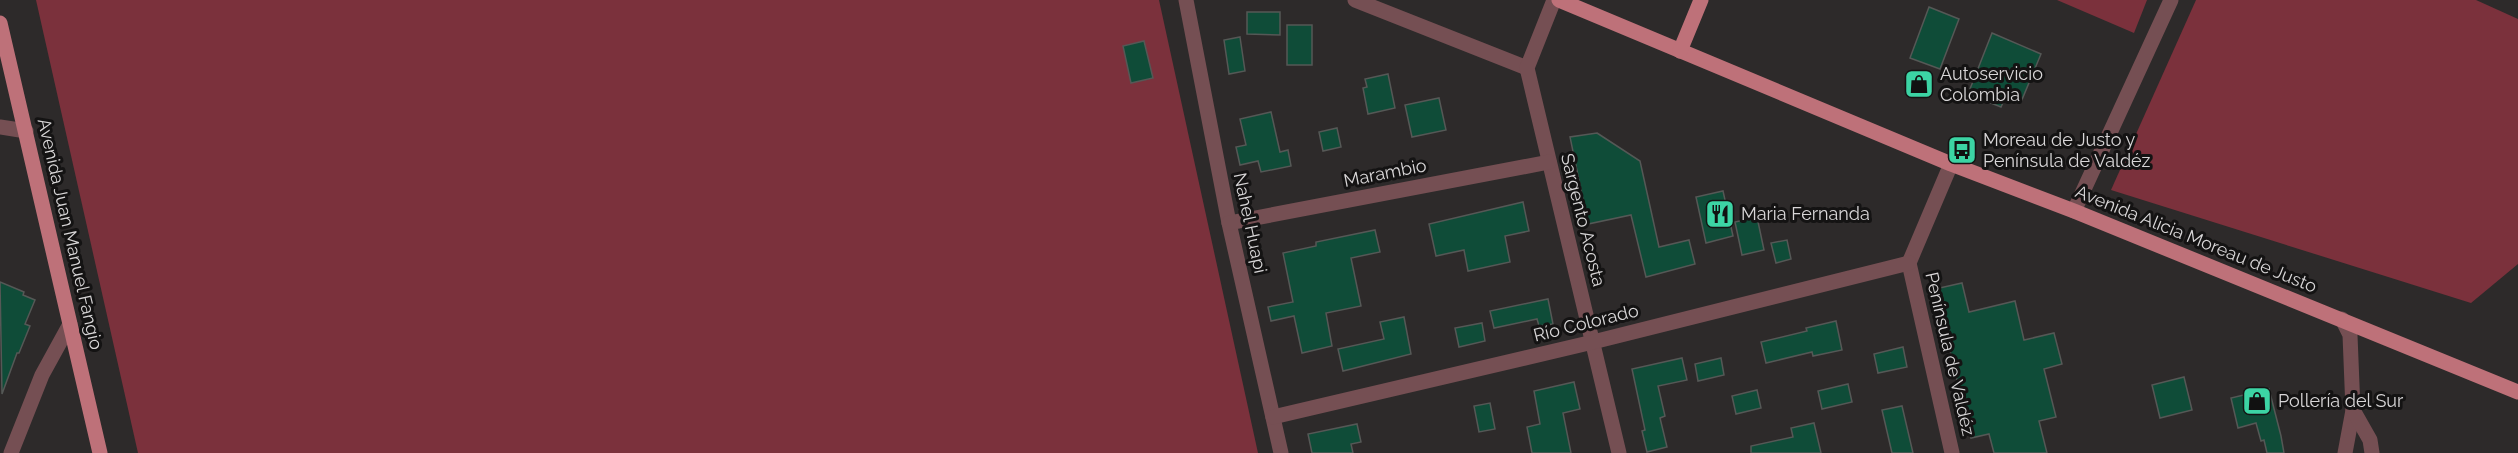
<svg xmlns="http://www.w3.org/2000/svg" width="2518" height="453" viewBox="0 0 2518 453" font-family="Raleway,sans-serif">
<style>
.green{fill:#7b313c}
.building{fill:#0f4c38;stroke:#555856;stroke-width:1.5}
.lines{fill:none;stroke-linecap:round;stroke-linejoin:round}
.minor{stroke:#754f53;stroke-width:15}
.major{stroke:#be7179;stroke-width:15}
.labels{text-anchor:middle;stroke-width:6;stroke-linejoin:round;paint-order:stroke}
.poi-label{font-size:18px;fill:#d8d6d7;stroke:#141313;text-anchor:start}
.street-label{font-size:18px;fill:#d8d6d7;stroke:#141313}
</style>
<rect width="100%" height="100%" fill="#2d2a2a"/>
<g class="green">
<path d="M36,0H1159L1258,453H138Z"/>
<path d="M2057,0H2147L2134,33Z"/>
<path d="M2196,0H2476L2518,19V264L2471,303L2111,190Z"/>
</g>
<g class="building">
<path d="M1929,7L1959,19L1940,69L1910,58Z"/>
<path d="M1247,12H1280V35L1247,34Z"/>
<rect x="1287" y="25" width="25" height="40"/>
<path d="M1992,33L2041,54L2021,102L2006,96L2001,107L1968,94Z"/>
<path d="M1240,37L1245,71L1229,74L1224,40Z"/>
<path d="M1144,41L1153,78L1131,83L1123,46Z"/>
<path d="M1388,74L1395,108L1368,114L1363,88L1367,87L1365,79Z"/>
<path d="M1439,98L1446,130L1412,137L1405,105Z"/>
<path d="M1271,112L1280,152L1288,150L1291,166L1261,172L1258,161L1240,165L1236,147L1246,145L1240,119Z"/>
<path d="M1337,128L1341,147L1323,151L1319,132Z"/>
<path d="M1597,133L1640,161L1659,247L1689,240L1695,264L1646,277L1631,215L1588,224L1570,137Z"/>
<path d="M1723,191L1733,236L1706,243L1696,197Z"/>
<path d="M1523,202L1529,231L1505,236L1510,262L1468,271L1464,250L1436,256L1429,224Z"/>
<path d="M1757,217L1764,250L1742,255L1735,222Z"/>
<path d="M1375,230L1380,252L1351,258L1361,306L1326,313L1332,346L1302,353L1294,316L1271,321L1268,307L1293,302L1283,253L1316,246V242Z"/>
<path d="M1787,240L1791,259L1776,263L1771,243Z"/>
<path d="M0,282L24,292L23,295L35,300L25,324L30,326L19,353H17L2,394Z"/>
<path d="M1962,283L1969,312L2015,301L2024,340L2054,333L2062,364L2044,369L2056,417L2039,421L2047,453H1994L1989,434L1971,438L1935,289Z"/>
<path d="M1548,299L1553,324L1539,326L1537,319L1494,328L1490,311Z"/>
<path d="M1404,317L1411,354L1343,371L1338,349L1384,339L1380,322Z"/>
<path d="M1836,321L1842,350L1813,356L1812,352L1766,363L1761,342L1807,331L1806,328Z"/>
<path d="M1482,323L1485,341L1459,347L1455,328Z"/>
<path d="M1903,347L1907,367L1878,373L1874,354Z"/>
<path d="M1682,358L1687,380L1658,386L1665,416L1660,418L1667,447L1647,452L1642,431L1645,430L1632,369Z"/>
<path d="M1721,358L1724,375L1698,381L1695,364Z"/>
<path d="M2184,377L2192,410L2160,418L2152,385Z"/>
<path d="M1574,382L1580,409L1563,413L1571,453H1532L1527,427L1540,424L1534,391Z"/>
<path d="M1848,384L1852,402L1822,409L1818,391Z"/>
<path d="M2269,389L2281,436L2284,453H2267L2264,440L2261,441L2256,423L2238,428L2231,398Z"/>
<path d="M1757,390L1761,408L1736,414L1732,396Z"/>
<path d="M1490,403L1495,429L1479,432L1474,406Z"/>
<path d="M1902,406L1913,453H1892L1882,410Z"/>
<path d="M1814,423L1821,453H1751V446L1793,437L1791,428Z"/>
<path d="M1357,424L1361,442L1351,444L1353,453H1312L1308,434Z"/>
</g>
<g class="lines">
<g class="minor">
<path d="M1186,0L1229,223L1281,453"/>
<path d="M1355,0L1527,68"/>
<path d="M1554,0L1527,68L1619,453"/>
<path d="M0,127L26,131"/>
<path d="M1951,164L1909,263L1952,453"/>
<path d="M2074,211L2171,0"/>
<path d="M1229,223L1549,162"/>
<path d="M2342,319L2350,335L2353,410L2345,453"/>
<path d="M2353,410L2370,440L2372,453"/>
<path d="M1273,417L1593,342L1909,263"/>
<path d="M11,453L42,375L70,324"/>
</g>
<g class="major">
<path d="M1559,0L1951,164L2074,211L2518,392"/>
<path d="M0,23L100,453"/>
<path d="M1680,51L1701,0"/>
</g>
</g>
<defs>
<g id="shop-square" transform="scale(1.5)"><rect x="-9" y="-9" width="18" height="18" rx="4" fill="#3cd4a4" stroke="#141313"/><path d="M-5-2.5h2.3a2.7 3.5 0 0 1 5.4 0H5L5.5 6h-11ZM-1.5-2.5h3a1.5 2.3 0 0 0-3 0Z" fill="#111"/></g>
<g id="bus-square" transform="scale(1.5)"><rect x="-9" y="-9" width="18" height="18" rx="4" fill="#3cd4a4" stroke="#141313"/><path d="M-5-6H5V4H4V6H2V4H-2V6H-4V4H-5ZM-3.5-4V0h7V-4ZM-3.5 1.2v1.5H-2V1.2ZM2 1.2v1.5H3.5V1.2Z" fill="#111"/></g>
<g id="restaurant-square" transform="scale(1.5)"><rect x="-9" y="-9" width="18" height="18" rx="4" fill="#3cd4a4" stroke="#141313"/><path d="M-5-6h1v4h1v-4h1v4h1v-4h1v5L-1.5 .5V6h-2V.5L-5-1ZM5-6V6H3V1.5H1.5Q1.5-4 5-6Z" fill="#111"/></g>
</defs>
<g fill-rule="evenodd">
<use href="#shop-square" x="1919" y="84"/>
<use href="#bus-square" x="1962" y="150"/>
<use href="#restaurant-square" x="1720" y="214"/>
<use href="#shop-square" x="2257" y="401"/>
</g>
<g class="labels">
<g class="poi-label">
<text x="1940" y="80">Autoservicio<tspan x="1940" dy="21">Colombia</tspan></text>
<text x="1983" y="146">Moreau de Justo y<tspan x="1983" dy="21">Península de Valdéz</tspan></text>
<text x="1741" y="220">Maria Fernanda</text>
<text x="2278" y="407">Pollería del Sur</text>
</g>
<g class="street-label">
<text transform="translate(1385 173) rotate(-11)" y="6">Marambio</text>
<text transform="translate(1583 220) rotate(76)" y="6">Sargento Acosta</text>
<text transform="translate(1250 223) rotate(78)" y="6">Nahel Huapi</text>
<text transform="translate(70 234) rotate(77)" y="6">Avenida Juan Manuel Fangio</text>
<text transform="translate(2196 239) rotate(22)" y="6">Avenida Alicia Moreau de Justo</text>
<text transform="translate(1586 323) rotate(-14)" y="6">Río Colorado</text>
<text transform="translate(1950 354) rotate(77)" y="6">Península de Valdéz</text>
</g>
</g>
</svg>
